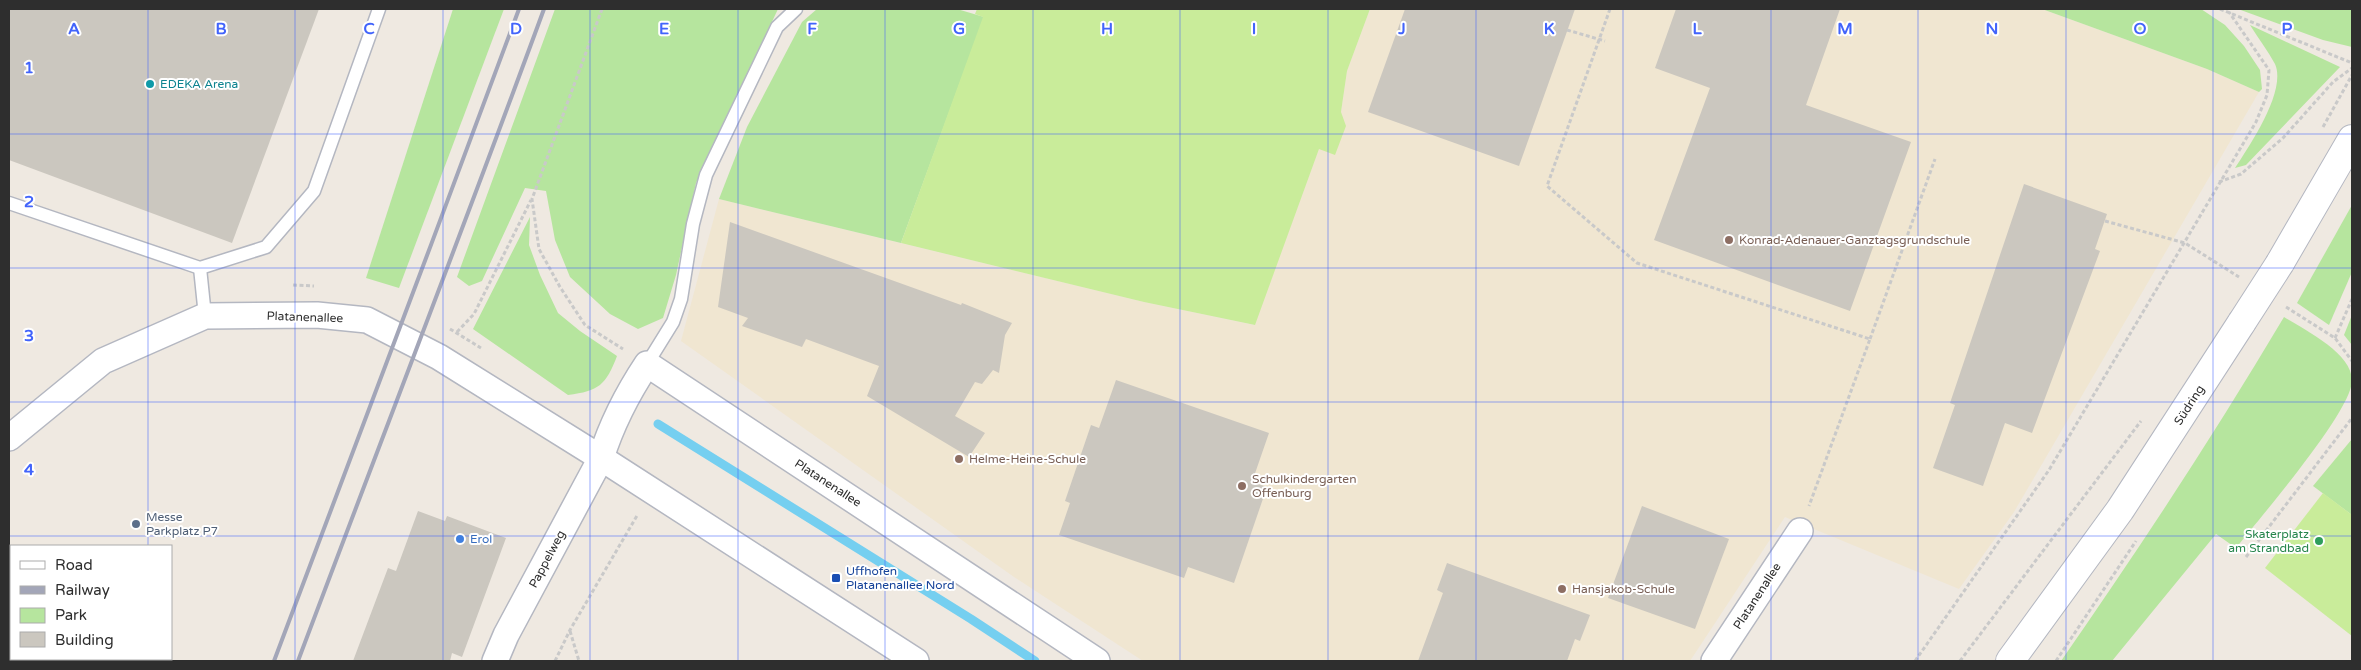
<svg xmlns="http://www.w3.org/2000/svg" width="2361" height="670" viewBox="0 0 2361 670" font-family="'Varela Round',sans-serif">
<style>
.education{fill:#f0e6d1}
.green{fill:#b6e59e}
.pitch{fill:#c9ec9a}
.lines{fill:none;stroke-linecap:round;stroke-linejoin:round}
.stream{stroke:#75cff0;stroke-width:9}
.building{fill:#cbc7bf}
.lane-casing{stroke:#b4b7c1;stroke-width:15}
.street-casing{stroke:#b4b7c1;stroke-width:28}
.secondary-casing{stroke:#b4b7c1;stroke-width:30}
.path{stroke:#c9c9c9;stroke-width:3;stroke-dasharray:4 2.5;stroke-linecap:butt}
.lane{stroke:#fff;stroke-width:12}
.street{stroke:#fff;stroke-width:25}
.secondary{stroke:#fff;stroke-width:28}
.rail{stroke:#a3a6b8;stroke-width:4}
.secondary-bridge-casing{stroke:#b4b7c1;stroke-width:30;stroke-linecap:butt}
.secondary-bridge{stroke:#fff;stroke-width:28}
.grid{fill:none;stroke:#4264fb;stroke-width:1;stroke-opacity:0.55}
.culture-dot{fill:#0f9aa8;stroke:#fff;stroke-width:2}
.education-dot{fill:#8d6e63;stroke:#fff;stroke-width:2}
.service-dot{fill:#5c6f8a;stroke:#fff;stroke-width:2}
.shop-dot{fill:#3f7fe0;stroke:#fff;stroke-width:2}
.leisure-dot{fill:#2e9e5b;stroke:#fff;stroke-width:2}
.transit-dot{fill:#1a4fb4;stroke:#fff;stroke-width:2}
.labels{text-anchor:middle;stroke-width:4;stroke-linejoin:round;paint-order:stroke}
.culture-label{font-size:12px;fill:#0d838f;stroke:#fff;text-anchor:start}
.education-label{font-size:12px;fill:#785e54;stroke:#fff;text-anchor:start}
.street-label{font-size:12px;fill:#2e2e2e;stroke:#fff}
.service-label{font-size:12px;fill:#4e5e75;stroke:#fff;text-anchor:start}
.leisure-label{font-size:12px;fill:#27864d;stroke:#fff;text-anchor:end}
.shop-label{font-size:12px;fill:#366cbe;stroke:#fff;text-anchor:start}
.transit-label{font-size:12px;fill:#164399;stroke:#fff;text-anchor:start}
.grid-label{font-size:16px;text-anchor:middle;font-weight:bold;fill:#4264fb;stroke:#fff;stroke-width:4;stroke-linejoin:round;paint-order:stroke}
</style>
<rect width="100%" height="100%" fill="#efe9e1"/>
<path class="education" d="M1370,9H2042L2207,69L2259,92L2014,512L1959,589L1785,517L1690,661H1143L1014,577L681,341L719,199L1144,302L1254,325L1319,149L1341,112L1347,71Z"/>
<g class="green">
<path d="M453,9H504L399,288L366,278Z"/>
<path d="M555,9H778L696,183L676,275L663,318L638,329L610,314L570,277L555,240L546,191L525,188L482,281L469,286L457,277Z"/>
<path d="M817,9H957L984,17L901,243L719,199L747,127L802,22Z"/>
<path d="M2042,9H2201L2225,25L2244,46L2260,70L2262,89L2259,92L2207,69Z"/>
<path d="M2238,9H2352V47L2323,40Z"/>
<path d="M2250,25L2340,67L2246,165L2235,168C2249,146 2287,91 2275,64C2268,51 2258,38 2250,25Z"/>
<path d="M2352,205V272L2329,325L2297,303Z"/>
<path d="M530,217L529,245L540,275L558,313L580,331L617,356C606,385 599,391 568,395L473,329Z"/>
<path d="M2352,315V345L2344,335Z"/>
<path d="M2284,317C2305,330 2352,353 2352,380C2353,410 2259,519 2236,548L2216,534L2112,661H2061C2139,549 2214,435 2284,317Z"/>
<path d="M2352,439V515L2313,486Z"/>
</g>
<g class="pitch">
<path d="M977,9H1370L1347,71L1341,112L1346,126L1335,155L1319,149L1255,325L1144,302L901,243L983,17L975,14Z"/>
<path d="M2323,493L2352,515V636L2265,568Z"/>
</g>
<g class="lines">
<path class="stream" d="M658,424L971,619L1035,661"/>
</g>
<g class="building">
<path d="M9,9H319L232,243L9,160Z"/>
<path d="M1405,9H1575L1519,166L1368,112Z"/>
<path d="M1676,9H1840L1806,105L1911,142L1850,311L1654,240L1710,88L1655,68Z"/>
<path d="M2024,184L2107,214L2095,249L2100,251L2032,433L2005,423L1983,486L1933,468L1955,405L1950,403Z"/>
<path d="M730,222L961,305L962,303L1012,323L1005,335L999,373L993,370L982,384L975,382L955,416L985,433L969,457L867,396L879,366L806,339L802,347L742,326L748,318L718,307Z"/>
<path d="M1116,380L1269,433L1252,482L1267,487L1234,583L1188,567L1184,578L1059,535L1070,503L1065,501L1091,425L1099,428Z"/>
<path d="M1642,506L1729,539L1695,629L1608,598Z"/>
<path d="M418,511L445,521L447,516L506,538L462,657L452,653L450,661H353L388,568L396,571Z"/>
<path d="M1447,563L1590,615L1580,641L1575,639L1567,661H1418L1443,593L1437,590Z"/>
</g>
<g class="lines">
<g class="lane-casing">
<g id="lane">
<path d="M9,203L200,268L266,247L314,191L379,9"/>
<path d="M200,268L205,316"/>
<path d="M647,364L673,322L681,299L693,224L706,175L777,27L796,9"/>
</g>
</g>
<g class="street-casing">
<g id="street">
<path d="M9,438L103,361L205,316L317,315L367,320L439,357L601,458L916,661"/>
<path d="M495,661L506,635L601,458C612,423 627,394 647,364L1097,661"/>
<path d="M1714,661L1800,531"/>
</g>
</g>
<g class="secondary-casing">
<g id="secondary">
<path d="M2280,263L2352,139"/>
<path d="M2010,661L2120,510L2242,322"/>
</g>
</g>
<g class="path">
<path d="M602,9L532,199L539,249L560,287L585,325L623,349"/>
<path d="M1610,9L1547,186L1637,263L1870,339L1809,506"/>
<path d="M2220,9L2352,63"/>
<path d="M1567,30L1605,41"/>
<path d="M2323,127L2352,75"/>
<path d="M2219,182L2241,174L2283,138L2333,82L2352,68"/>
<path d="M2105,221L2185,243L2239,277"/>
<path d="M293,285L314,286"/>
<path d="M2286,307L2335,338L2352,361"/>
<path d="M450,329L481,348"/>
<path d="M457,332L474,314L531,200"/>
<path d="M2335,338L2352,299"/>
<path d="M1870,339L1935,159"/>
<path d="M2246,557L2352,418"/>
<path d="M570,631L579,661"/>
<path d="M555,661L570,630L638,514"/>
<path d="M1915,661L2049,470L2256,122L2267,95L2269,70L2229,12"/>
<path d="M1960,661L2141,421"/>
<path d="M2056,661L2136,541"/>
</g>
<use href="#lane" class="lane"/>
<use href="#street" class="street"/>
<use href="#secondary" class="secondary"/>
<g class="rail">
<path d="M274,661C355,443 439,227 519,9"/>
<path d="M298,661C380,443 464,227 544,9"/>
</g>
<g class="secondary-bridge-casing">
<path id="secondary-bridge" d="M2242,322L2280,263"/>
</g>
<use href="#secondary-bridge" class="secondary-bridge"/>
</g>
<path class="grid" d="M148,9V546M295,9V661M443,9V661M590,9V661M738,9V661M885,9V661M1033,9V661M1180,9V661M1328,9V661M1476,9V661M1623,9V661M1771,9V661M1918,9V661M2066,9V661M2213,9V661M9,134H2352M9,268H2352M9,402H2352M9,536H2352M148,659V661"/>
<circle class="culture-dot" cx="150" cy="84" r="5"/>
<g class="education-dot">
<circle cx="1729" cy="240" r="5"/>
<circle cx="959" cy="459" r="5"/>
<circle cx="1242" cy="486" r="5"/>
<circle cx="1562" cy="589" r="5"/>
</g>
<circle class="service-dot" cx="136" cy="524" r="5"/>
<circle class="shop-dot" cx="460" cy="539" r="5"/>
<circle class="leisure-dot" cx="2319" cy="541" r="5"/>
<rect class="transit-dot" x="831" y="573" width="10" height="10" rx="2.5"/>
<g class="labels">
<g class="culture-label">
<text x="160" y="88">EDEKA Arena</text>
</g>
<g class="education-label">
<text x="1739" y="244">Konrad-Adenauer-Ganztagsgrundschule</text>
<text x="969" y="463">Helme-Heine-Schule</text>
<text x="1252" y="483">Schulkindergarten<tspan x="1252" dy="14">Offenburg</tspan></text>
<text x="1572" y="593">Hansjakob-Schule</text>
</g>
<g class="street-label">
<text transform="translate(305 317) rotate(2)" y="4">Platanenallee</text>
<text transform="translate(2189 405) rotate(-57)" y="4">Südring</text>
<text transform="translate(828 483) rotate(33)" y="4">Platanenallee</text>
<text transform="translate(547 559) rotate(-62)" y="4">Pappelweg</text>
<text transform="translate(1757 596) rotate(-57)" y="4">Platanenallee</text>
</g>
<g class="service-label">
<text x="146" y="521">Messe<tspan x="146" dy="14">Parkplatz P7</tspan></text>
</g>
<g class="leisure-label">
<text x="2309" y="538">Skaterplatz<tspan x="2309" dy="14">am Strandbad</tspan></text>
</g>
<g class="shop-label">
<text x="470" y="543">Erol</text>
</g>
<g class="transit-label">
<text x="846" y="575">Uffhofen<tspan x="846" dy="14">Platanenallee Nord</tspan></text>
</g>
</g>
<g class="grid-label">
<text x="74" y="34">A</text>
<text x="221" y="34">B</text>
<text x="369" y="34">C</text>
<text x="516" y="34">D</text>
<text x="664" y="34">E</text>
<text x="812" y="34">F</text>
<text x="959" y="34">G</text>
<text x="1107" y="34">H</text>
<text x="1254" y="34">I</text>
<text x="1402" y="34">J</text>
<text x="1549" y="34">K</text>
<text x="1697" y="34">L</text>
<text x="1845" y="34">M</text>
<text x="1992" y="34">N</text>
<text x="2140" y="34">O</text>
<text x="2287" y="34">P</text>
<text x="29" y="73">1</text>
<text x="29" y="207">2</text>
<text x="29" y="341">3</text>
<text x="29" y="475">4</text>
</g>
<rect width="2361" height="670" fill="none" stroke="#2e2e2e" stroke-width="20"/>
<rect x="10" y="545" width="162" height="115" fill="#ffffff" stroke="#ababab"/>
<rect x="20" y="561" width="25" height="8" fill="#ffffff" stroke="#ababab"/>
<text x="55" y="570" font-size="15" fill="#2e2e2e">Road</text>
<rect x="20" y="586" width="25" height="8" fill="#a3a6b8" stroke="#ababab"/>
<text x="55" y="595" font-size="15" fill="#2e2e2e">Railway</text>
<rect x="20" y="608" width="25" height="15" fill="#b6e59e" stroke="#ababab"/>
<text x="55" y="620" font-size="15" fill="#2e2e2e">Park</text>
<rect x="20" y="632" width="25" height="15" fill="#cbc7bf" stroke="#ababab"/>
<text x="55" y="645" font-size="15" fill="#2e2e2e">Building</text>
</svg>
